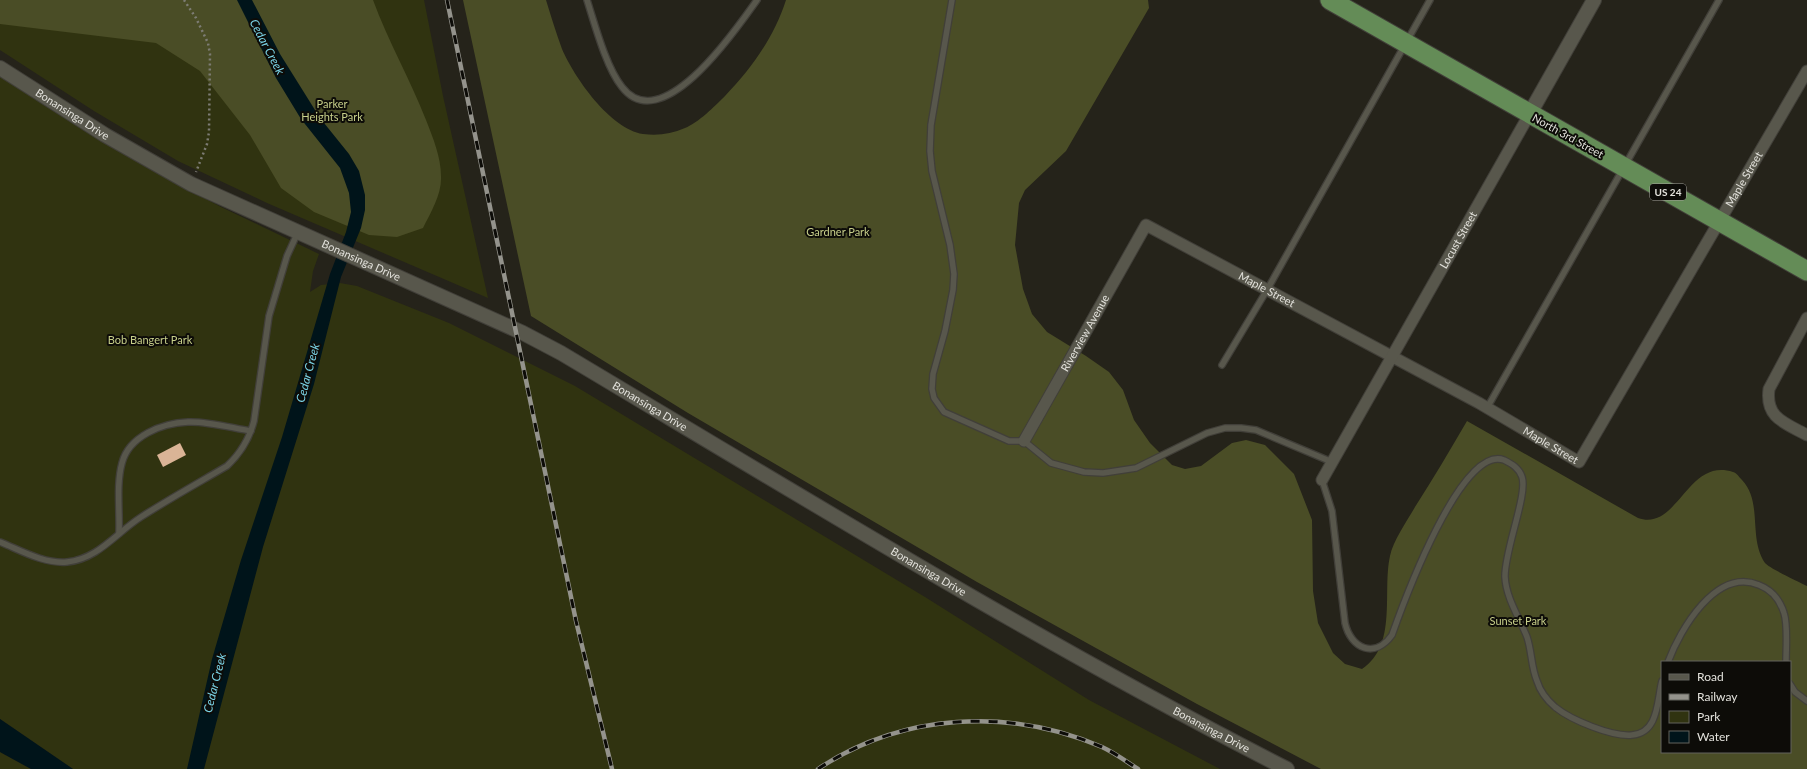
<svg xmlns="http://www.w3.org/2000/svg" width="1807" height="769" viewBox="0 0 1807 769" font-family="Lato,sans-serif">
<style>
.green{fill:#303310}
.forest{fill:#4a4d26;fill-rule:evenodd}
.water{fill:#00141a}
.building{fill:#dab496}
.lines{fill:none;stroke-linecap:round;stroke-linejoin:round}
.service-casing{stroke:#413f39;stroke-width:8}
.minor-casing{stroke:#413f39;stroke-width:13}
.tertiary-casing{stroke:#413f39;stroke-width:16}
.trunk-casing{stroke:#413f39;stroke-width:21}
.path{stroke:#7d7c74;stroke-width:2.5;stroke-dasharray:2 3;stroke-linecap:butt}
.service{stroke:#58574c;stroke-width:5.5}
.minor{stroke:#58574c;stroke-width:11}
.tertiary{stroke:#58574c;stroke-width:14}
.trunk{stroke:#648c57;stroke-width:19}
.rail-casing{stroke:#94938c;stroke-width:4.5}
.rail{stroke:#0d0c08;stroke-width:3;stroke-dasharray:9;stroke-linecap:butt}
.labels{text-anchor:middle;stroke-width:4;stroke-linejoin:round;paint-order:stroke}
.shield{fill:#0d0c08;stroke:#a3a29c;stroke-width:1}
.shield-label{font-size:10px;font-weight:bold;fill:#e3e2dc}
.park-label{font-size:11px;fill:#c7cf8a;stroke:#0d0c08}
.street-label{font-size:11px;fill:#e3e2dc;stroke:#0d0c08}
.water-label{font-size:12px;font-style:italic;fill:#7ad3e6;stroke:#0d0c08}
</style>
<rect width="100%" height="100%" fill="#25231a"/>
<g class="green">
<path d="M0,0H424L443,96L488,298L267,203L178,161L94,111L0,50Z"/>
<path d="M0,74L142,165L221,207L319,254L313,271L310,292L321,285L340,283L357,286L449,323L575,386L925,597L1089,700L1220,769H73L0,719Z"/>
<path d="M0,752L31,769H0Z"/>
</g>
<g class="forest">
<path d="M0,0H373C388,41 410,79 426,120C433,138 441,157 441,176C442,194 431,212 423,228L397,237L369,235L314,212L281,188L250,135L200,71L156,43L0,24Z"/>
<path d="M463,0H546C551,16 556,33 562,49C574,77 610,129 643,134C658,136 671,134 685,128C698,123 715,106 725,96C752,68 774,37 786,0H1148L1149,8L1066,151L1025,190L1019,203L1015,245L1023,289L1032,314L1047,332L1086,356L1109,372L1123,390L1134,420L1150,443L1172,465L1185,469L1201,466L1232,443L1246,440L1265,445L1294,474L1312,520L1313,591L1318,623L1333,653L1345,664L1362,669C1398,645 1382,592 1390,556C1393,541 1407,521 1415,507C1433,479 1450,450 1467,421L1638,518C1678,532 1687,457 1733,472C1737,473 1739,477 1742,480C1763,502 1748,538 1765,563C1769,568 1799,582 1807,586V769H1321L1197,704L977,582L688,413L531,316ZM1662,662H1790V752H1662Z"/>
</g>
<g class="water">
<path d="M237,0H252L280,54L320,118L349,154L359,171L365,195V210L361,228L341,277L314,384L263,547L204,769H187L212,659L241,560L282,437L330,274L346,232L351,212L349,193L340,168L301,119L276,78Z"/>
<path d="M0,719L73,769H31L0,752Z"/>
</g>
<path class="building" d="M180,443L186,455L163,467L157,455Z"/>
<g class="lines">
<g class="service-casing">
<g id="service">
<path d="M587,0C595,25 606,67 622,87C662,139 737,28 757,0"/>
<path d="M952,0L931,125L930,151L932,171L950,245L954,274L953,290L945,331L933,374L932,389L934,398L944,412L1009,441H1024L1051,463L1084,472L1103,473L1136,468L1207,433L1225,428H1241L1256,430L1332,462"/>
<path d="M1222,365L1267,290L1430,0"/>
<path d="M1487,408L1719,0"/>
<path d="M1322,480L1332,511L1345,623C1351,649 1375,659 1392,635C1403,604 1461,444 1504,460C1512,464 1519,468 1522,477C1528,494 1504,552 1505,577C1506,598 1520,619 1527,637C1532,652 1531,667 1537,681C1540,691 1547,700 1555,707C1571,720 1612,737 1632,735C1659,733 1657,700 1662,681"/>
<path d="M119,533C120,511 116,485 122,463C129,436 162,423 188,422C207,421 232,428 251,431"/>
<path d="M0,542C20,550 44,564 67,562C98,559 116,533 141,517C169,499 198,483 227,466C241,453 249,440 254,421L269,316L287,256L298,232"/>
<path d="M1668,662C1680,630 1716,567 1759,585C1772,590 1780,600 1784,613C1788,625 1786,648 1786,662"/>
<path d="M1790,684L1795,692L1807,701"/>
</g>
</g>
<g class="minor-casing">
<g id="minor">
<path d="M1807,318L1769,389C1765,418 1785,423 1807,435"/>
<path id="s1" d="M1024,441L1146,225L1479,403L1579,462L1807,71"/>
<path id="s2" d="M1322,480L1529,115"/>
</g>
</g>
<g class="tertiary-casing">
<g id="tertiary">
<path id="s3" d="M0,68L105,135L191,184L523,333L561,353C801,496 1038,642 1287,769"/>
<path d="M1529,115L1594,0"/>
</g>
</g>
<g class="trunk-casing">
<path id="trunk" d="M1330,0L1807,271"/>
</g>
<path class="path" d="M184,0L196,18L208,43L210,54L209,132L207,144L196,172"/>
<use href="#service" class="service"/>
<use href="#minor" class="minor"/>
<use href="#tertiary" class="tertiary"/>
<use href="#trunk" class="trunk"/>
<g class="rail-casing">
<g id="rail">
<path d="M447,0L576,621L612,769"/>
<path d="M818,769C902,713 1009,707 1102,747C1115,753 1127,762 1138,769"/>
</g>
</g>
<use href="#rail" class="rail"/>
</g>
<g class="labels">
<rect class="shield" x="1650" y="184" width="36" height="16" rx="3"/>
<g class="shield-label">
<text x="1668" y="196">US 24</text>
</g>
<g class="park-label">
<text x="332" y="108">Parker<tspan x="332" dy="13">Heights Park</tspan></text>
<text x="838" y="236">Gardner Park</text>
<text x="150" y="344">Bob Bangert Park</text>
<text x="1518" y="625">Sunset Park</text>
</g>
<g class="street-label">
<text dy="4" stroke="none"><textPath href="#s3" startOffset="86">Bonansinga Drive</textPath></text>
<text transform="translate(1568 136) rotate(29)" y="4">North 3rd Street</text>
<text dy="4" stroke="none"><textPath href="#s1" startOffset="1069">Maple Street</textPath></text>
<text dy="4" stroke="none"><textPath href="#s2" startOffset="276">Locust Street</textPath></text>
<text dy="4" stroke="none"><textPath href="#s3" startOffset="410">Bonansinga Drive</textPath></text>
<text dy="4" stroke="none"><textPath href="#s1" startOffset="385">Maple Street</textPath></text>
<text dy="4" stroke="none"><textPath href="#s1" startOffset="124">Riverview Avenue</textPath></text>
<text dy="4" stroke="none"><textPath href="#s3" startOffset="734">Bonansinga Drive</textPath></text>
<text dy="4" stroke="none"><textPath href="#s1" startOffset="709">Maple Street</textPath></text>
<text dy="4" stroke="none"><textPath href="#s3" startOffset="1058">Bonansinga Drive</textPath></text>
<text dy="4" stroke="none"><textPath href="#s3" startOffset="1382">Bonansinga Drive</textPath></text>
</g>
<g class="water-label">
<text transform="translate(267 47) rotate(62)" y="4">Cedar Creek</text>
<text transform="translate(308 373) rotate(-75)" y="4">Cedar Creek</text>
<text transform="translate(215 683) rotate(-76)" y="4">Cedar Creek</text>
</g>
</g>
<rect x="1661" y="661" width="130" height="92" fill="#0d0c08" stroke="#63625d"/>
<rect x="1669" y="674" width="20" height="6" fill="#58574c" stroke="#63625d"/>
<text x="1697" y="681" font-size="12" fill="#e3e2dc">Road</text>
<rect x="1669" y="694" width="20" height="6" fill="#94938c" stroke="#63625d"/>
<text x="1697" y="701" font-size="12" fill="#e3e2dc">Railway</text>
<rect x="1669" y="711" width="20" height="12" fill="#303310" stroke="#63625d"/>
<text x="1697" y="721" font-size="12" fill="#e3e2dc">Park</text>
<rect x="1669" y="731" width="20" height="12" fill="#00141a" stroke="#63625d"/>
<text x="1697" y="741" font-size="12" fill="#e3e2dc">Water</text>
</svg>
